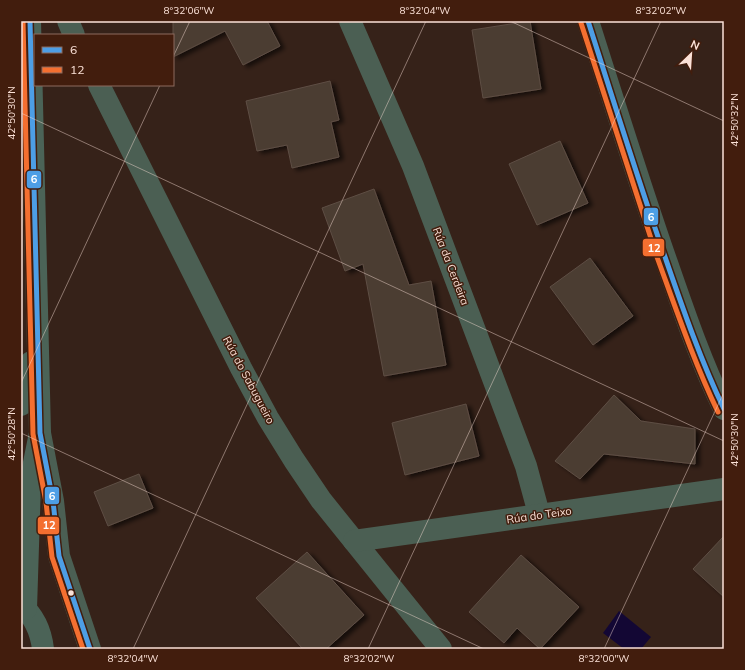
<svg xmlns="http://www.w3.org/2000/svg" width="745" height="670" viewBox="0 0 745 670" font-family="Mulish,sans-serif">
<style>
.water{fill:#130734}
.building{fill:#4b3c32;stroke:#5e4e44;filter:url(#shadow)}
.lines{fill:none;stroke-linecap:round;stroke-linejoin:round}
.street{stroke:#4b5f53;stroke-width:22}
.secondary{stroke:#4b6357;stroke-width:22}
.bus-1-casing{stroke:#421d0d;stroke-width:8}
.bus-2-casing{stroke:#421d0d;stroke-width:8}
.bus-1{stroke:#4d9ee5;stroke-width:5}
.bus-2{stroke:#f46f30;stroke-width:5}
.ticks{fill:none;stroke:#fbe1d7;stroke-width:1;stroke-opacity:0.45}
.bus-dot{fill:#fbe1d7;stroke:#421d0d;stroke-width:1.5}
.labels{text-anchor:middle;stroke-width:3;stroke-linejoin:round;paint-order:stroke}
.street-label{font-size:11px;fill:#fbe1d7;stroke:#421d0d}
.line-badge{stroke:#421d0d;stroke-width:1.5}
.badge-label{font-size:11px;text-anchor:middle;font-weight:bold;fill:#fff}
.neatline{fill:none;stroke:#fbe1d7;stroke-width:1.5}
.ticks-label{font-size:10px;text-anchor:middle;fill:#fbe1d7}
</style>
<defs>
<filter id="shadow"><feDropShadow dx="4.5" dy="2.5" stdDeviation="2" flood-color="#0009"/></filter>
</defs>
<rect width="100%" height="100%" fill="#362219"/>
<path class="water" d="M619,611L651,637L641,649H624L603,633Z"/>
<g class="building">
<path d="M173,21H267L280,46L243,65L225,31L173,57Z"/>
<path d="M530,21L541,89L483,98L472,30Z"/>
<path d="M330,81L339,120L331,122L339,157L292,168L287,145L257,151L246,101Z"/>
<path d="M560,141L588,203L537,225L509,164Z"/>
<path d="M374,189L409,285L431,281L446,365L384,376L363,264L345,271L322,208Z"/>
<path d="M590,258L633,316L593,345L550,287Z"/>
<path d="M614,395L641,421L695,429V464L604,454L580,479L555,461Z"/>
<path d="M466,404L479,456L405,475L392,423Z"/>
<path d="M139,474L153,508L108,526L94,492Z"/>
<path d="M724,536V597L693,569Z"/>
<path d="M307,552L364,615L326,649H303L256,598Z"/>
<path d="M521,555L579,607L540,649L517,628L504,643L469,612Z"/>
</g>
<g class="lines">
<g class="street">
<path d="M68,21L74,35"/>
<path d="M350,21L413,166L526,466L539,514"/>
<path d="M588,21C614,102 639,183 667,263C684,312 701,362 724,409"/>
<path d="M99,85L241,368L268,418L294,460L321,500L441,649"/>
<path d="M40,433L53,501L59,556L90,649"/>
<path d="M354,541L724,489"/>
</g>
<g class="secondary">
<path d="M21,405L31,362"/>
<path d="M21,605C34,616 41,632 43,649"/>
<path d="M26,609L30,483L40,433L30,21"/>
</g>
<g class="bus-1-casing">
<g id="bus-1">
<path d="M30,21L40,433L53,501L59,556L90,649"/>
<path d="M588,21C613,99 637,177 664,254C682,306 700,359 724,409"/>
</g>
</g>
<g class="bus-2-casing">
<g id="bus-2">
<path d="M23,21L33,434L46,502L52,557L83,649"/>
<path d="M581,23C606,101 631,179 657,257C676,309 694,362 718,412"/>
</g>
</g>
<use href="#bus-1" class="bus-1"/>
<use href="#bus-2" class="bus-2"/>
</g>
<path class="ticks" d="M510,21L724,121M173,57L190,21M21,113L724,441M21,383L160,85M21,433L484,649M133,649L426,21M368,649L661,21M604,649L724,392"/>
<circle class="bus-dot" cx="71" cy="593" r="3.5"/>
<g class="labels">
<g class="street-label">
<text transform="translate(451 266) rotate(69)" y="4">Rúa da Cerdeira</text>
<text transform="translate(249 380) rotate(62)" y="4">Rúa do Sabugueiro</text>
<text transform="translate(539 515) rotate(-8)" y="4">Rúa do Teixo</text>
</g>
</g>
<g class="line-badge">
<rect x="26" y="170" width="16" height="19" rx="4" fill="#4d9ee5"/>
<rect x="643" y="207" width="16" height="19" rx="4" fill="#4d9ee5"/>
<rect x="642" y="238" width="23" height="19" rx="4" fill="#f46f30"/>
<rect x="44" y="486" width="16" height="19" rx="4" fill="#4d9ee5"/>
<rect x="37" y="516" width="23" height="19" rx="4" fill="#f46f30"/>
</g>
<g class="badge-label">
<text x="34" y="183">6</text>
<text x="651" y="221">6</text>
<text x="654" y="252">12</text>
<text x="52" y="500">6</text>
<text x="49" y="529">12</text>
</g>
<rect width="745" height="670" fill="none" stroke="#421d0d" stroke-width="44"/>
<rect x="34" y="34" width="140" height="52" fill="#421d0d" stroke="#8c6b5e"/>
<rect x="42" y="47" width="20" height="6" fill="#4d9ee5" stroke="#8c6b5e"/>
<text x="70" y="54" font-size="12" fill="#fbe1d7">6</text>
<rect x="42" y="67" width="20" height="6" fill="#f46f30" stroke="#8c6b5e"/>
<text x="70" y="74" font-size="12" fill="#fbe1d7">12</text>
<g transform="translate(691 54) rotate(25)" stroke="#421d0d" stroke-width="3" paint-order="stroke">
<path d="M0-3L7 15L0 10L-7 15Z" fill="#fbe1d7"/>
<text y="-6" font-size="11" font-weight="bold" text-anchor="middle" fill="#fbe1d7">N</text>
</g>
<rect x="22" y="22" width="701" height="626" class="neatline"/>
<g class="ticks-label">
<text x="189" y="14">8°32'06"W</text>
<text x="425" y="14">8°32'04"W</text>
<text x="661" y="14">8°32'02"W</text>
<text transform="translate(11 113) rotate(-90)" y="4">42°50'30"N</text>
<text transform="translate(734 120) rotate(-90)" y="4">42°50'32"N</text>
<text transform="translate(11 434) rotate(-90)" y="4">42°50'28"N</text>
<text transform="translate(734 440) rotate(-90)" y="4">42°50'30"N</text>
<text x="133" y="662">8°32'04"W</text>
<text x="369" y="662">8°32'02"W</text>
<text x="604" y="662">8°32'00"W</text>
</g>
</svg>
